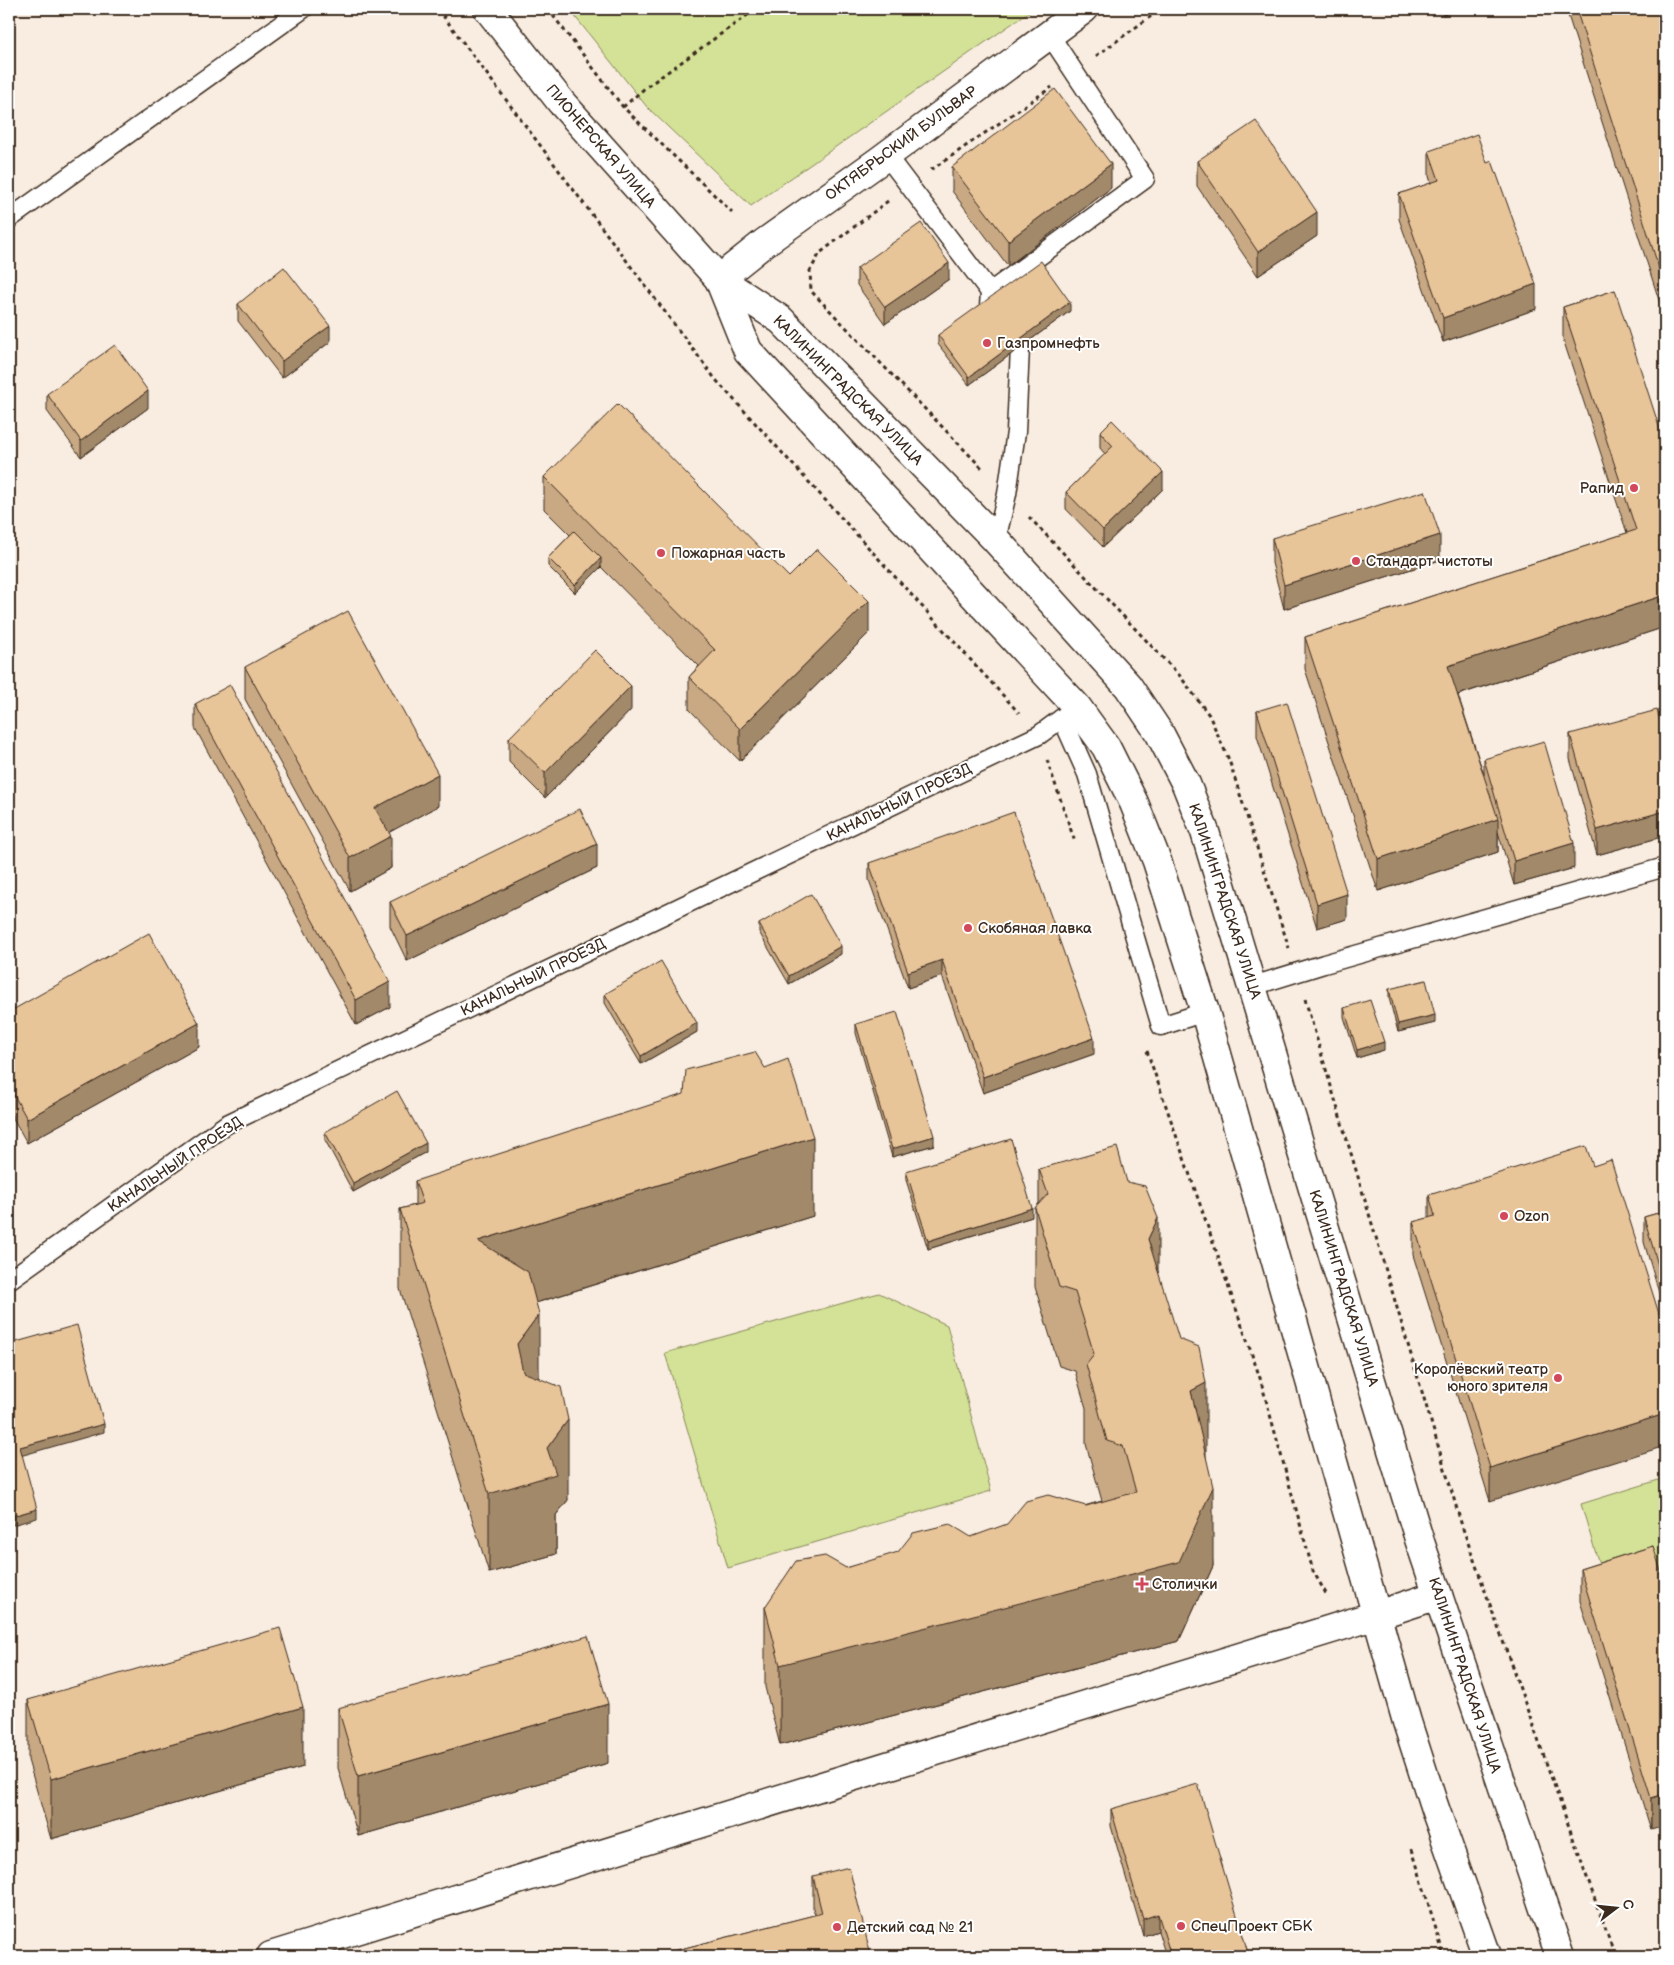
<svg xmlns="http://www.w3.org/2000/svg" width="1674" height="1965" viewBox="0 0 1674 1965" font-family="'Balsamiq Sans',sans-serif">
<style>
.green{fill:#d3e296;stroke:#87865a}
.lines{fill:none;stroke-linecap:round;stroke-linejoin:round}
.lane-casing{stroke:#3b2a1e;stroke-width:21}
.street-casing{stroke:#3b2a1e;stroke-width:31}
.secondary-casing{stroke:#3b2a1e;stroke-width:31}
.path{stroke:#3b2a1e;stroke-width:3;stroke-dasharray:4 4;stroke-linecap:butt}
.lane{stroke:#fff;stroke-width:18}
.street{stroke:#fff;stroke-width:28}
.secondary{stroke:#fff;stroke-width:28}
.wall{fill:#c8a984;stroke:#3b2a1e}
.shaded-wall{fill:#a2896b;stroke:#3b2a1e}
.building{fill:#e8c499;stroke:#3b2a1e}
.poi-dot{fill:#d1495b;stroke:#fff;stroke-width:2}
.labels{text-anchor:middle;stroke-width:4;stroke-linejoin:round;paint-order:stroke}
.street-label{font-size:15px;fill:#3b2a1e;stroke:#fff}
.poi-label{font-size:15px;fill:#3b2a1e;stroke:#fff;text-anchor:start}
</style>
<rect width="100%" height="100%" fill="#f8ede0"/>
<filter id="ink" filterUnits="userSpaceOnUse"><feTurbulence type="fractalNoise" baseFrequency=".02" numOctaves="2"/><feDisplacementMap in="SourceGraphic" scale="10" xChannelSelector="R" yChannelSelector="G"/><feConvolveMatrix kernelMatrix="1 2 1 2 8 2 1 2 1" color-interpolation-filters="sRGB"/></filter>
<g filter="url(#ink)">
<g class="green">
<path d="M569,9H1033L751,206L647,107Z"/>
<path d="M879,1293L947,1325L991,1491L728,1568L665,1353Z"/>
<path d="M1665,1478V1601L1615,1617L1581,1504Z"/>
</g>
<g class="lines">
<g class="lane-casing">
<g id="lane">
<path d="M886,155L990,292"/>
<path d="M9,219L303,9"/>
<path d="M989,307L990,292L1145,179L1049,34"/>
<path d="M996,540L1007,494L1016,432L1020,348"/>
<path d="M1062,718L1087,774L1161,1026L1205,1012"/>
<path d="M1253,986L1324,964L1665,867"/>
<path d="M9,1280L227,1124L1039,735L1077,707"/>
</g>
</g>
<g class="street-casing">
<path id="street" d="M271,1956L1377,1615"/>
</g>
<g class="secondary-casing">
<g id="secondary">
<path d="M488,9L561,102L719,279L781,320L996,540L1128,686L1160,734L1186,784L1205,832L1419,1539L1560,1956"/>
<path d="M719,279L748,351L1077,707L1106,747L1134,803L1157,861L1205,1012L1407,1722L1434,1806L1487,1956"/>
<path d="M719,279L764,243L879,161L1084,9"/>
<path d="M1377,1615L1438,1595"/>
</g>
</g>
<g class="path">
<path d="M438,9L716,380L1019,713"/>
<path d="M548,9L623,107L732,212"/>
<path d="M1096,56L1161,9"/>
<path d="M623,107L645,88L756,9"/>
<path d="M931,170L1052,87"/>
<path d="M888,201L820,253L810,271L811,291L983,469"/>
<path d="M1029,517L1180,676L1209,715L1229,760L1289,948"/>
<path d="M1047,760L1075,842"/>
<path d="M1305,999L1462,1526L1615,1956"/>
<path d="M1147,1051L1260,1378L1313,1571L1328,1597"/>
<path d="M1412,1849L1444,1956"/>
</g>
<use href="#lane" class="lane"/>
<use href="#street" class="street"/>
<use href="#secondary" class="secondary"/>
</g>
<g class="wall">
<path d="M1566,9H1665V319Z"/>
<path d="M1429,151L1536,309L1443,342L1399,219V194L1431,183L1429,176Z"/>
<path d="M1197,161L1317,236L1258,276L1197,186Z"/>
<path d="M952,167L1111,188L1008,266L952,191Z"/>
<path d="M857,268L949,279L885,324L857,285Z"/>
<path d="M1615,290L1665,627L1458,695L1484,775V759L1574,868L1514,885L1498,832V852L1378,891L1305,669V637L1627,533L1563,339V307Z"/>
<path d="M238,304L330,342L282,378L238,321Z"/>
<path d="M1070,311L969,385L938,344V335Z"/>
<path d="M47,394L148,408L81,457L47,411Z"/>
<path d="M1100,432L1163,489L1103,547L1066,509V492L1105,454L1100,448Z"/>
<path d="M544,477L789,577L869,633L740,761L689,709V677L699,666L601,567L575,593L548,566V558L570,535L544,509Z"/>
<path d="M1272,538L1440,560L1284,609L1272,563Z"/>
<path d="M245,667L438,806L389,832L391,868L350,891L245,699Z"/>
<path d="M195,704L390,1007L356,1025L195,728Z"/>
<path d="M631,710L545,798L509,762V738Z"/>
<path d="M1257,711L1347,919L1317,928L1257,736Z"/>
<path d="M1570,734L1665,738V836L1597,855L1570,759Z"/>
<path d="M869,863L1094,1054L983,1093L942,976L908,988L869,880Z"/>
<path d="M597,868L407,961L390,926V902Z"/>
<path d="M759,924L841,954L789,984L759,932Z"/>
<path d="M1389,989L1435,1023L1398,1032L1389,998Z"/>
<path d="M605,994L697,1032L641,1064L605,1003Z"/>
<path d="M1344,1008L1384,1050L1357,1058L1344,1017Z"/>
<path d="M9,1012L199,1047L27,1143L9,1111Z"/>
<path d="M856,1024L934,1145L892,1157L856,1033Z"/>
<path d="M325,1132L426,1152L353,1192L325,1140Z"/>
<path d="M1593,1166L1490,1501L1413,1255V1222L1429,1218V1195Z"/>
<path d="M1039,1169L1127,1182L1158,1272L1206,1458L1213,1566L1179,1641L780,1745L765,1687V1607L846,1568L971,1537L1102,1501L1086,1444V1408L1075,1371L1059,1366L1035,1287V1208L1039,1203Z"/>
<path d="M906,1171L1032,1217L928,1249L906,1180Z"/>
<path d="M415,1181L813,1216L536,1303L539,1379L568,1500L556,1515V1554L489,1573L400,1289V1209L415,1205Z"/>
<path d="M1665,1211V1313L1644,1242V1217Z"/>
<path d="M1653,1546L1651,1830L1580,1601V1569Z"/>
<path d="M28,1700L303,1767L51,1839L28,1760Z"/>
<path d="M338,1708L608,1763L358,1836L338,1768Z"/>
<path d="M1111,1809L1249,1956H1166L1158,1931L1143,1936L1111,1826Z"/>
<path d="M813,1876L871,1956H669V1952L815,1915L813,1908Z"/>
</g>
<g class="shaded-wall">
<path d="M1443,9H1464L1443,15Z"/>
<path d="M1111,164V188L1008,266V241Z"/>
<path d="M1317,212V236L1258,276V252Z"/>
<path d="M949,263V279L885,324V307Z"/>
<path d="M1536,284V309L1443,342V318Z"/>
<path d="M1070,302V311L969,385V377Z"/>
<path d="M330,326V342L282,378V361Z"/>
<path d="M148,391V408L81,457V441Z"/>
<path d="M1163,472V489L1103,547V530Z"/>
<path d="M1440,535V560L1284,609V585Z"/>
<path d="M601,558V567L575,593V585Z"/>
<path d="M1665,595V627L1448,698V666Z"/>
<path d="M869,601V633L740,761V729Z"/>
<path d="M631,686V710L545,798V773Z"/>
<path d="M438,774V806L375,840V808Z"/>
<path d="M1665,811V836L1597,855V830Z"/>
<path d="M1498,819V852L1378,891V859Z"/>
<path d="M391,836V868L350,891V858Z"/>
<path d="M1574,843V868L1514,885V861Z"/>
<path d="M597,844V868L407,961V936Z"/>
<path d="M1347,894V919L1317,928V904Z"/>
<path d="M841,946V954L789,984V976Z"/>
<path d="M942,960V976L908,988V972Z"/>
<path d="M390,982V1007L356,1025V1000Z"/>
<path d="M1435,1015V1023L1398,1032V1024Z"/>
<path d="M199,1023V1047L27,1143V1119Z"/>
<path d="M697,1023V1032L641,1064V1056Z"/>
<path d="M1094,1038V1054L983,1093V1077Z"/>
<path d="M1384,1042V1050L1357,1058V1050Z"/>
<path d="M934,1136V1145L892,1157V1149Z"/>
<path d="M813,1137V1216L478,1321V1241Z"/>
<path d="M426,1143V1152L353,1192V1183Z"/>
<path d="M1032,1208V1217L928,1249V1241Z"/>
<path d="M1158,1218V1297L1148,1239Z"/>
<path d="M539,1314V1393L517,1424V1344Z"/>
<path d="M1206,1383V1462L1191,1391Z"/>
<path d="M1665,1414V1446L1490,1501V1468Z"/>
<path d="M568,1420V1500L556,1515V1554L489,1573V1494L547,1448Z"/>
<path d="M104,1424V1432L20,1456V1447Z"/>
<path d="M1213,1487V1566L1179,1641L780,1745V1665Z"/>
<path d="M37,1509V1518L9,1526V1517Z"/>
<path d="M608,1704V1763L358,1836V1776Z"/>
<path d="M303,1707V1767L51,1839V1779Z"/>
<path d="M1665,1794V1826L1651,1830V1798Z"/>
<path d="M1158,1914V1931L1143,1936V1919Z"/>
</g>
<g class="building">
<path d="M1576,9H1665V287Z"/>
<path d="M1055,89L1111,164L1008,241L952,167Z"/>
<path d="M1256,121L1317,212L1258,252L1197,161Z"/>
<path d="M1477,134L1487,163L1492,161L1536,284L1443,318L1399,194L1439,180L1429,151Z"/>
<path d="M921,223L949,263L885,307L857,268Z"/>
<path d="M1041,261L1070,302L969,377L938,335Z"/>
<path d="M284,267L330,326L282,361L238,304Z"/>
<path d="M1615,290L1665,445V595L1448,666L1498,819L1378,859L1305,637L1636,530L1563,307Z"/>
<path d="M115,345L148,391L81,441L47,394Z"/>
<path d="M618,404L789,577L817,549L869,601L740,729L689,677L715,650L544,477Z"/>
<path d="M1112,420L1163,472L1103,530L1066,492L1113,446L1100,432Z"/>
<path d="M1425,491L1440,535L1284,585L1272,538Z"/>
<path d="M574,531L601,558L575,585L548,558Z"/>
<path d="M348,611L438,774L375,808L391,836L350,858L245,667Z"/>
<path d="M595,650L631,686L545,773L509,738Z"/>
<path d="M230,685L390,982L356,1000L195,704Z"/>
<path d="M1287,702L1347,894L1317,904L1257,711Z"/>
<path d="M1657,710L1665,738V811L1597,830L1570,734Z"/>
<path d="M1544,741L1574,843L1514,861L1484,759Z"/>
<path d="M580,809L597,844L407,936L390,902Z"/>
<path d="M1014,812L1094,1038L983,1077L942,960L908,972L869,863Z"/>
<path d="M811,894L841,946L789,976L759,924Z"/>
<path d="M149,933L199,1023L27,1119L9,1086V1012Z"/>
<path d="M661,961L697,1023L641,1056L605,994Z"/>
<path d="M1426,980L1435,1015L1398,1024L1389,989Z"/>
<path d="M1370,1000L1384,1042L1357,1050L1344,1008Z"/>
<path d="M897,1012L934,1136L892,1149L856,1024Z"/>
<path d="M755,1052L765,1068L788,1059L813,1137L478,1241L528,1272L539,1314L517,1344L523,1372L561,1387L568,1420L547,1448L556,1474L489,1494L400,1209L423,1203L415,1181L684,1094L686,1070Z"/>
<path d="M397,1091L426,1143L353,1183L325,1132Z"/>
<path d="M1011,1139L1032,1208L928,1241L906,1171Z"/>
<path d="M1586,1146L1593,1166L1611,1160L1665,1333V1414L1490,1468L1413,1222L1435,1216L1429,1195Z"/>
<path d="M1117,1147L1127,1182L1145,1186L1158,1218L1148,1239L1179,1339L1199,1347L1206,1383L1191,1391L1213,1487L1179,1562L780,1665L765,1607L796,1561L825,1556L846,1568L898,1552L913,1533L950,1524L971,1537L1007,1524L1026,1501L1048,1495L1086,1506L1136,1492L1123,1446L1107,1441L1086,1364L1094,1354L1075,1292L1059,1287L1035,1208L1048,1194L1039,1169Z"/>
<path d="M1665,1211V1289L1644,1217Z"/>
<path d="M77,1325L104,1424L20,1447L37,1509L9,1517V1344Z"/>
<path d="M1653,1546L1665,1584V1794L1651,1798L1580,1569Z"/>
<path d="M280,1628L303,1707L51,1779L28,1700Z"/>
<path d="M588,1636L608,1704L358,1776L338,1708Z"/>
<path d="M1198,1784L1249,1956H1171L1158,1914L1143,1919L1111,1809Z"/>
<path d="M849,1867L871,1956H670L669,1952L822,1913L813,1876Z"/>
</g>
</g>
<g class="poi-dot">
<circle cx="987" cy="343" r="5"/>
<circle cx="1634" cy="488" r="5"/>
<circle cx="661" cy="553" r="5"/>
<circle cx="1356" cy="561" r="5"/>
<circle cx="968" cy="928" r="5"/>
<circle cx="1504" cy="1216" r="5"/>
<circle cx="1558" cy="1378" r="5"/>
<path d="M1139.5 1576.5h5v5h5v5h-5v5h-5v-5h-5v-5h5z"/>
<circle cx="1181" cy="1926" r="5"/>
<circle cx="837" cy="1927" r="5"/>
</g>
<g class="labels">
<g class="street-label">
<text transform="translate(901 143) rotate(-36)" y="5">ОКТЯБРЬСКИЙ БУЛЬВАР</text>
<text transform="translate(601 146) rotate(49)" y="5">ПИОНЕРСКАЯ УЛИЦА</text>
<text transform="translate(848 390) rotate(45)" y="5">КАЛИНИНГРАДСКАЯ УЛИЦА</text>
<text transform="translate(899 802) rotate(-26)" y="5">КАНАЛЬНЫЙ ПРОЕЗД</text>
<text transform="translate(1225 901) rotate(72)" y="5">КАЛИНИНГРАДСКАЯ УЛИЦА</text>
<text transform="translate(533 977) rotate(-26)" y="5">КАНАЛЬНЫЙ ПРОЕЗД</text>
<text transform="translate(175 1164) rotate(-34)" y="5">КАНАЛЬНЫЙ ПРОЕЗД</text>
<text transform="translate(1344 1288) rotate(73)" y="5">КАЛИНИНГРАДСКАЯ УЛИЦА</text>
<text transform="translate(1465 1675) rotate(72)" y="5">КАЛИНИНГРАДСКАЯ УЛИЦА</text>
</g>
<g class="poi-label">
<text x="997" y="348">Газпромнефть</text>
<text x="1624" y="493" text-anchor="end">Рапид</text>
<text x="671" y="558">Пожарная часть</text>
<text x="1366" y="566">Стандарт чистоты</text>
<text x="978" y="933">Скобяная лавка</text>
<text x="1514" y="1221">Ozon</text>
<text x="1548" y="1374" text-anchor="end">Королёвский театр<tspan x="1548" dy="17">юного зрителя</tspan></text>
<text x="1152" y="1589">Столички</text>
<text x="1191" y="1931">СпецПроект СБК</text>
<text x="847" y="1932">Детский сад № 21</text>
</g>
</g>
<rect width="1674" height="1965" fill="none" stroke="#fff" stroke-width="30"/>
<rect x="15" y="15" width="1644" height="1935" fill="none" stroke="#3b2a1e" stroke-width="2" filter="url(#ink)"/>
<g transform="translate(1616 1908) rotate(74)" stroke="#ffffff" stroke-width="4" paint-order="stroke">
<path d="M0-4L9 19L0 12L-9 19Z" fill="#3b2a1e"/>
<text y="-8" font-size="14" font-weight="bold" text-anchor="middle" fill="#3b2a1e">С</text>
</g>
</svg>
